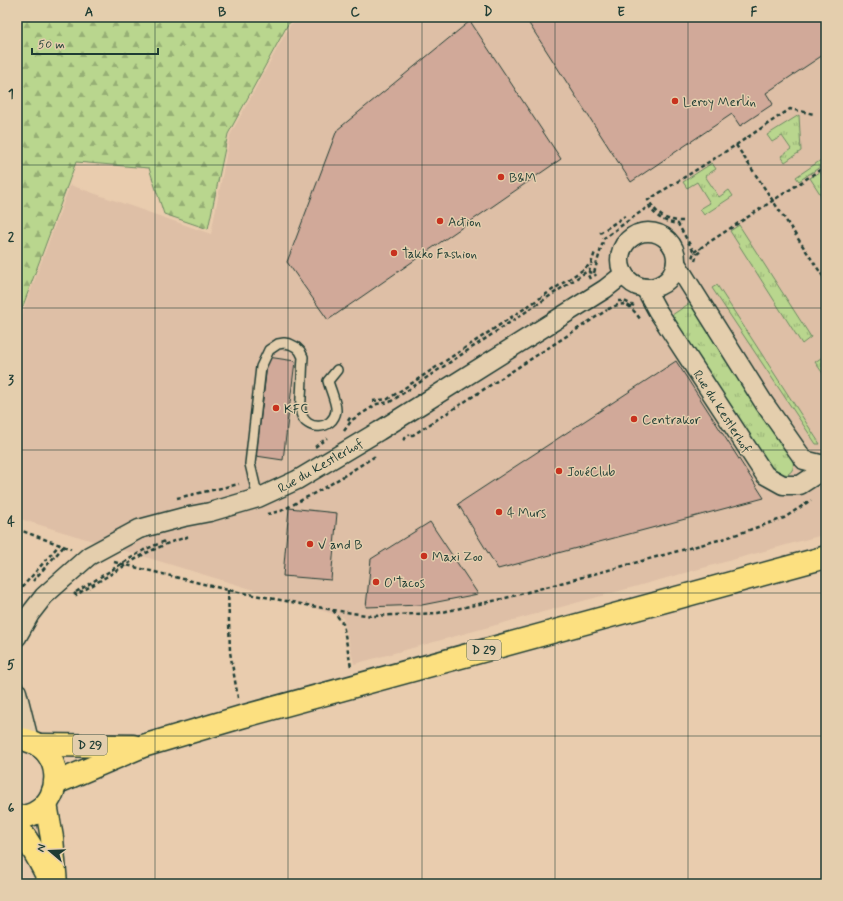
<svg xmlns="http://www.w3.org/2000/svg" width="843" height="901" viewBox="0 0 843 901" font-family="Mynerve,sans-serif">
<style>
.built{fill:#debfa6}
.grass{fill:url(#grass-tufts);stroke:#6c8a61}
.forest{fill:url(#forest-firs);stroke:#6c8a61}
.lines{fill:none;stroke-linecap:round;stroke-linejoin:round}
.stream{stroke:#5e8e9f;stroke-width:5}
.building{fill:#d1a999;stroke:#1f3d34}
.service-casing{stroke:#1f3d34;stroke-width:12}
.minor-casing{stroke:#1f3d34;stroke-width:21}
.primary-casing{stroke:#1f3d34;stroke-width:25}
.path{stroke:#1f3d34;stroke-width:2.5;stroke-dasharray:4 3;stroke-linecap:butt}
.service{stroke:#e4cead;stroke-width:9}
.minor{stroke:#e4cead;stroke-width:18}
.primary{stroke:#fce080;stroke-width:22}
.grid{fill:none;stroke:#1f3d34;stroke-width:1;stroke-opacity:0.55}
.poi-dot{fill:#c8321e;stroke:#e4cead;stroke-width:1.5}
.labels{text-anchor:middle;stroke-width:3;stroke-linejoin:round;paint-order:stroke}
.shield{fill:#e4cead;stroke:#5a6858;stroke-width:1}
.shield-label{font-size:12px;font-weight:bold;fill:#1f3d34}
.poi-label{font-size:13px;fill:#1f3d34;stroke:#e4cead;text-anchor:start}
.street-label{font-size:13px;fill:#1f3d34;stroke:#e4cead}
.neatline{fill:none;stroke:#1f3d34;stroke-width:1.5}
.grid-label{font-size:13px;text-anchor:middle;font-weight:bold;fill:#1f3d34}
</style>
<defs>
<pattern id="grass-tufts" width="24" height="20" patternUnits="userSpaceOnUse"><rect width="24" height="20" fill="#b9d68e"/><path d="M3 7l-1-3M5 7V3M7 7l1-3M15 17l-1-3M17 17v-4M19 17l1-3" fill="none" stroke="#96af75"/></pattern>
<pattern id="forest-firs" width="22" height="20" patternUnits="userSpaceOnUse"><rect width="22" height="20" fill="#b9d68e"/><path d="M5 1l3.5 6h-7zM16 11l3.5 6h-7z" fill="#96af75"/></pattern>
</defs>
<rect width="100%" height="100%" fill="#e9ccae"/>
<filter id="ink" filterUnits="userSpaceOnUse"><feTurbulence type="fractalNoise" baseFrequency=".025" numOctaves="2"/><feDisplacementMap in="SourceGraphic" scale="8" xChannelSelector="R" yChannelSelector="G"/><feConvolveMatrix kernelMatrix="1 2 1 2 8 2 1 2 1" color-interpolation-filters="sRGB"/></filter>
<g filter="url(#ink)">
<path class="built" d="M299,17H826V534L354,664L343,617L17,518V327L70,185L211,234L230,135L290,25Z"/>
<g class="grass">
<path d="M799,115L801,151L785,162L781,156L791,149L782,136L772,142L767,135Z"/>
<path d="M824,158L826,163L799,181L796,177Z"/>
<path d="M712,163L716,169L705,176L719,197L729,190L733,196L704,215L700,209L710,203L697,182L687,188L683,182Z"/>
<path d="M820,172L826,182V203L810,178Z"/>
<path d="M739,225L811,337L802,344L730,231Z"/>
<path d="M717,285L820,444H816L712,288Z"/>
<path d="M690,303L791,457C796,466 793,473 784,476L773,471L672,315Z"/>
<path d="M824,356L826,360V378L815,362Z"/>
</g>
<path class="forest" d="M17,17H297L288,24L228,134L208,229L164,214L149,168L76,162L17,322Z"/>
<g class="lines">
<path class="stream" d="M109,882L111,884"/>
</g>
<g class="building">
<path d="M529,17H826V53L766,93L773,104L740,126L732,114L631,182L526,19Z"/>
<path d="M470,21L561,159L328,320L287,262L337,130Z"/>
<path d="M268,357L295,361L283,460L256,456Z"/>
<path d="M676,361L764,498L498,569L458,504Z"/>
<path d="M289,508L337,513L331,580L283,576Z"/>
<path d="M430,522L478,594L422,605L366,607L371,559Z"/>
</g>
<g class="lines">
<g class="service-casing">
<path id="service" d="M258,498L250,464L261,367L269,350L278,344L284,343L290,344L296,347L300,351L303,357C302,370 302,384 301,397C301,402 300,408 301,413C306,432 333,430 336,411C337,404 330,389 328,381L337,370"/>
</g>
<g class="minor-casing">
<g id="minor">
<circle cx="648" cy="260" r="28"/>
<path d="M676,263L764,403L804,460L820,464H826"/>
<path d="M645,288L657,310L765,475L783,485H800L826,468"/>
<path d="M17,637L30,614L44,596L89,556L139,529L184,517L210,512L258,498L297,480L379,431L605,289L624,274"/>
<path d="M17,692L29,740"/>
</g>
</g>
<g class="primary-casing">
<g id="primary">
<path d="M17,739C21,739 26,739 29,741C62,751 64,797 35,813C30,816 23,817 17,818"/>
<path d="M38,745L133,746"/>
<path d="M56,783L143,746L241,717L826,557"/>
<path d="M46,804L52,838L56,884"/>
<path d="M17,826C31,844 41,863 51,884"/>
</g>
</g>
<g class="path">
<path d="M736,145L826,281"/>
<path d="M683,221C664,221 658,215 648,200L736,145L790,109L814,114"/>
<path d="M600,233L625,216"/>
<path d="M694,252L826,166"/>
<path d="M695,261L697,254L701,251L700,248"/>
<path d="M594,273L604,238L649,206C657,218 664,222 678,224L694,252L692,258"/>
<path d="M590,279L588,275L591,265"/>
<path d="M618,301H624L634,306"/>
<path d="M608,308L609,309C627,299 630,306 641,320"/>
<path d="M373,401L388,399L584,269L591,264L595,252"/>
<path d="M348,421L351,416"/>
<path d="M344,431L352,420L377,404L390,402L586,272L594,273L596,276"/>
<path d="M411,435H413L607,310"/>
<path d="M403,440L410,434"/>
<path d="M315,447L327,438"/>
<path d="M177,498L239,484"/>
<path d="M267,514L281,511L326,487L377,455"/>
<path d="M17,529L71,549"/>
<path d="M114,562L228,590L333,610L372,616L438,613L502,599L726,538L784,518L811,500"/>
<path d="M33,581L64,546"/>
<path d="M228,590L230,652L238,698"/>
<path d="M76,592L144,550L165,541"/>
<path d="M17,593L60,544"/>
<path d="M74,593L76,595L146,553L171,542L187,537L186,533"/>
<path d="M333,610L343,624L351,667"/>
</g>
<use href="#service" class="service"/>
<use href="#minor" class="minor"/>
<use href="#primary" class="primary"/>
</g>
</g>
<path class="grid" d="M155,17V884M288,17V884M422,17V884M555,17V884M688,17V884M17,165H826M17,308H826M17,450H826M17,593H826M17,736H826"/>
<g class="poi-dot">
<circle cx="675" cy="101" r="4"/>
<circle cx="501" cy="177" r="4"/>
<circle cx="440" cy="221" r="4"/>
<circle cx="394" cy="253" r="4"/>
<circle cx="276" cy="408" r="4"/>
<circle cx="634" cy="419" r="4"/>
<circle cx="559" cy="471" r="4"/>
<circle cx="499" cy="512" r="4"/>
<circle cx="310" cy="544" r="4"/>
<circle cx="424" cy="556" r="4"/>
<circle cx="376" cy="582" r="4"/>
</g>
<g class="labels">
<g class="shield">
<rect x="467" y="640" width="34" height="20" rx="3"/>
<rect x="73" y="735" width="34" height="20" rx="3"/>
</g>
<g class="shield-label">
<text x="484" y="654">D 29</text>
<text x="90" y="749">D 29</text>
</g>
<g class="poi-label">
<text x="683" y="106">Leroy Merlin</text>
<text x="509" y="182">B&amp;M</text>
<text x="448" y="226">Action</text>
<text x="402" y="258">Takko Fashion</text>
<text x="284" y="413">KFC</text>
<text x="642" y="424">Centrakor</text>
<text x="567" y="476">JouéClub</text>
<text x="507" y="517">4 Murs</text>
<text x="318" y="549">V and B</text>
<text x="432" y="561">Maxi Zoo</text>
<text x="384" y="587">O'Tacos</text>
</g>
<g class="street-label">
<text transform="translate(723 411) rotate(57)" y="5">Rue du Kestlerhof</text>
<text transform="translate(320 465) rotate(-30)" y="5">Rue du Kestlerhof</text>
</g>
</g>
<rect width="843" height="901" fill="none" stroke="#e4cead" stroke-width="44"/>
<g transform="translate(50 851) rotate(289)" stroke="#e4cead" stroke-width="3" paint-order="stroke">
<path d="M0-3L7 15L0 10L-7 15Z" fill="#1f3d34"/>
<text y="-6" font-size="11" font-weight="bold" text-anchor="middle" fill="#1f3d34">N</text>
</g>
<path d="M32 48v6h126v-6" fill="none" stroke="#1f3d34" stroke-width="2"/>
<text x="38" y="48" font-size="12" fill="#1f3d34" stroke="#e4cead" stroke-width="3" paint-order="stroke">50 m</text>
<rect x="22" y="22" width="799" height="857" class="neatline"/>
<g class="grid-label">
<text x="89" y="16">A</text>
<text x="222" y="16">B</text>
<text x="355" y="16">C</text>
<text x="488" y="16">D</text>
<text x="621" y="16">E</text>
<text x="754" y="16">F</text>
<text x="11" y="98">1</text>
<text x="11" y="241">2</text>
<text x="11" y="384">3</text>
<text x="11" y="526">4</text>
<text x="11" y="669">5</text>
<text x="11" y="812">6</text>
</g>
</svg>
